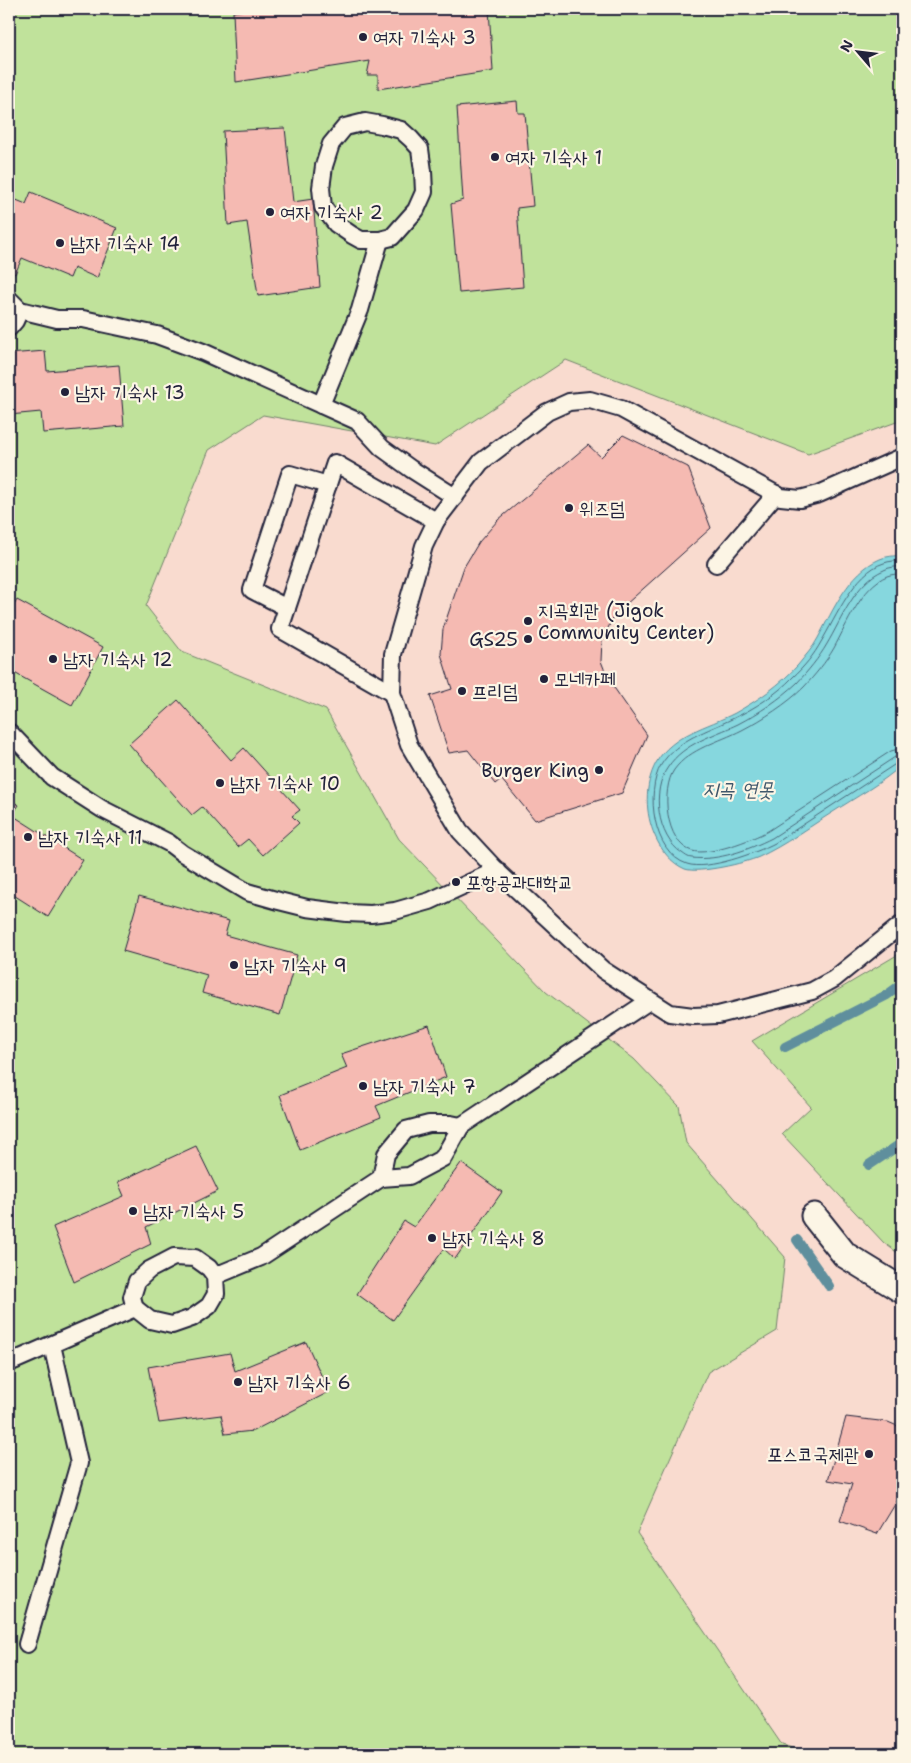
<svg xmlns="http://www.w3.org/2000/svg" width="911" height="1763" viewBox="0 0 911 1763" font-family="'Shantell Sans','Poor Story',sans-serif">
<style>
.built{fill:#f9dbcf}
.green{fill:#c0e29b;stroke:#71826b}
.water{fill:#86d7de;stroke:#5e8f9d}
.lines{fill:none;stroke-linecap:round;stroke-linejoin:round}
.shore{stroke:#4a6a7c;stroke-width:1}
.stream{stroke:#5e8f9d;stroke-width:10}
.building{fill:#f5bab2;stroke:#22223b}
.service-casing{stroke:#22223b;stroke-width:20}
.pedestrian-casing{stroke:#22223b;stroke-width:29}
.service{stroke:#fcf5e5;stroke-width:16}
.pedestrian{stroke:#fcf5e5;stroke-width:25}
.poi-dot{fill:#22223b;stroke:#fcf5e5;stroke-width:2}
.labels{text-anchor:middle;stroke-width:4.5;stroke-linejoin:round;paint-order:stroke}
.poi-label{font-size:19px;fill:#22223b;stroke:#fcf5e5;text-anchor:start}
.water-label{font-size:20px;font-style:italic;fill:#40586c;stroke:#fcf5e5}
</style>
<rect width="100%" height="100%" fill="#fbe9db"/>
<filter id="ink" filterUnits="userSpaceOnUse"><feTurbulence type="fractalNoise" baseFrequency=".02" numOctaves="2"/><feDisplacementMap in="SourceGraphic" scale="10" xChannelSelector="R" yChannelSelector="G"/><feConvolveMatrix kernelMatrix="1 2 1 2 8 2 1 2 1" color-interpolation-filters="sRGB"/></filter>
<g filter="url(#ink)">
<rect class="built" x="9" y="9" width="893" height="1745"/>
<g class="green">
<path d="M9,9H559L570,15L582,9H902V420L808,454L566,360L435,446L263,415L209,450L146,606L182,652L326,710L399,839L546,992L634,1059L679,1106L686,1143L785,1257L777,1331L708,1372L637,1533L782,1745L813,1754H9Z"/>
<path d="M902,952V1256L884,1243L782,1134L811,1107L752,1041Z"/>
</g>
<path class="water" d="M902,555V765C882,783 856,797 833,812C809,827 785,845 759,857C745,863 699,874 685,869C671,863 661,850 655,836C645,814 644,785 656,763C672,734 708,727 735,713C758,700 780,685 798,665C805,656 813,648 818,638C833,610 849,572 880,559C886,556 895,556 902,555Z"/>
<g class="lines">
<g class="shore">
<path d="M902,560C896,561 889,561 884,563C854,572 836,618 821,642C814,655 804,667 793,677C777,694 755,708 734,718C708,731 677,739 661,765C645,792 653,853 687,864C707,871 756,853 775,843L897,763L902,762"/>
<path d="M902,566C896,567 889,567 884,570C855,582 842,619 827,644C819,658 808,671 797,683C780,699 759,713 738,724C713,736 684,743 668,767C651,790 657,837 682,853C685,855 688,858 692,858C718,861 748,850 772,838L895,757L902,756"/>
<path d="M902,574C898,574 892,574 887,576C862,586 846,626 834,648C826,662 815,675 804,687C787,704 763,719 742,730C719,742 690,748 674,770C661,789 665,843 692,851C710,856 751,840 768,831L891,751L902,748"/>
</g>
<g class="stream">
<path d="M785,1047L887,995L902,984"/>
<path d="M869,1165L902,1143"/>
<path d="M797,1240L829,1286"/>
</g>
</g>
<g class="building">
<path d="M253,9H386L387,13L419,9H489L493,71L378,89V75H367L370,61L236,82L233,12Z"/>
<path d="M517,101L518,113H525L533,206L517,208L523,287L459,293L451,204L463,200L457,107Z"/>
<path d="M285,128L293,202L313,199L320,287L258,296L247,222L228,225L223,131Z"/>
<path d="M31,192L117,228L97,278L74,268L70,278L22,258L15,274L9,272V197L26,204Z"/>
<path d="M45,351L47,371L119,365L124,426L43,433L41,412L9,415V354Z"/>
<path d="M623,435L688,467L711,528L615,614L602,640L601,661L608,679L647,735L622,793L535,820L501,779L495,784L468,750L449,753L430,696L452,689L441,654L443,629L464,567L479,542L498,520L588,445L601,457Z"/>
<path d="M17,600L103,647L72,705L9,670V614Z"/>
<path d="M178,700L231,760L244,748L300,810L292,816L299,823L263,855L248,839L238,847L202,807L192,815L129,744Z"/>
<path d="M9,799L19,805L12,815L83,860L48,917L9,892Z"/>
<path d="M139,896L229,921L225,935L297,955L280,1015L202,993L207,975L123,951Z"/>
<path d="M429,1025L446,1077L376,1106L381,1117L300,1150L280,1095L347,1068L341,1054Z"/>
<path d="M196,1146L218,1191L146,1227L151,1244L74,1282L53,1227L124,1196L118,1182Z"/>
<path d="M461,1163L502,1192L455,1259L444,1249L393,1320L357,1294L404,1221L414,1227Z"/>
<path d="M306,1342L329,1392L253,1431L225,1434L221,1415L159,1423L148,1367L230,1353L235,1371Z"/>
<path d="M846,1417L888,1422L902,1428V1503L897,1501L877,1534L840,1521L852,1484L828,1480Z"/>
</g>
<g class="lines">
<g class="service-casing">
<g id="service">
<path d="M365,122L382,125L401,130L411,139L420,149L423,171L424,192L416,210L392,237L380,240H361L352,235L336,224L323,207L321,188L324,166L331,144L345,127Z"/>
<path d="M9,299L20,310L57,319H83L157,335L203,352L357,421L382,448L411,469L455,497"/>
<path d="M9,328L15,321L20,310"/>
<path d="M321,405L360,310L380,240"/>
<path d="M902,457L819,494L800,499L781,497L621,409L590,400L569,402L547,412L481,462L436,521L424,546L393,654L392,693L409,745L460,831L499,873L603,970L670,1013L693,1016L718,1015L812,991L834,979L902,924"/>
<path d="M716,564L776,494"/>
<path d="M287,608L252,590L285,489L290,474L328,485"/>
<path d="M392,693L280,629L335,463L436,521"/>
<path d="M9,732L52,777L102,809L169,843L182,853L247,892L279,901L307,908L347,913L371,914L395,911L430,901L497,870"/>
<path d="M381,1178L386,1154L406,1130L429,1124H451L461,1126"/>
<path d="M174,1257L195,1258L209,1268L215,1276L216,1294L209,1306L192,1318L172,1325L150,1320L135,1308L132,1297L137,1281L149,1270Z"/>
<path d="M215,1276L261,1257L381,1178L409,1176L443,1158L461,1126L649,1001"/>
<path d="M9,1363L135,1308"/>
<path d="M27,1644L79,1463L52,1345"/>
</g>
</g>
<g class="pedestrian-casing">
<path id="pedestrian" d="M814,1216L845,1255L902,1290"/>
</g>
<use href="#service" class="service"/>
<use href="#pedestrian" class="pedestrian"/>
</g>
</g>
<g class="poi-dot">
<circle cx="363" cy="37" r="5"/>
<circle cx="495" cy="157" r="5"/>
<circle cx="270" cy="212" r="5"/>
<circle cx="60" cy="243" r="5"/>
<circle cx="65" cy="392" r="5"/>
<circle cx="569" cy="508" r="5"/>
<circle cx="528" cy="621" r="5"/>
<circle cx="528" cy="639" r="5"/>
<circle cx="53" cy="659" r="5"/>
<circle cx="544" cy="679" r="5"/>
<circle cx="462" cy="691" r="5"/>
<circle cx="599" cy="770" r="5"/>
<circle cx="220" cy="783" r="5"/>
<circle cx="28" cy="837" r="5"/>
<circle cx="456" cy="882" r="5"/>
<circle cx="234" cy="965" r="5"/>
<circle cx="363" cy="1086" r="5"/>
<circle cx="133" cy="1211" r="5"/>
<circle cx="432" cy="1238" r="5"/>
<circle cx="238" cy="1382" r="5"/>
<circle cx="869" cy="1454" r="5"/>
</g>
<g class="labels">
<g class="poi-label">
<text x="373" y="44">여자 기숙사 3</text>
<text x="505" y="164">여자 기숙사 1</text>
<text x="280" y="219">여자 기숙사 2</text>
<text x="70" y="250">남자 기숙사 14</text>
<text x="75" y="399">남자 기숙사 13</text>
<text x="579" y="515">위즈덤</text>
<text x="538" y="617">지곡회관 (Jigok<tspan x="538" dy="22">Community Center)</tspan></text>
<text x="518" y="646" text-anchor="end">GS25</text>
<text x="63" y="666">남자 기숙사 12</text>
<text x="554" y="686">모네카페</text>
<text x="472" y="698">프리덤</text>
<text x="589" y="777" text-anchor="end">Burger King</text>
<text x="230" y="790">남자 기숙사 10</text>
<text x="38" y="844">남자 기숙사 11</text>
<text x="466" y="889">포항공과대학교</text>
<text x="244" y="972">남자 기숙사 9</text>
<text x="373" y="1093">남자 기숙사 7</text>
<text x="143" y="1218">남자 기숙사 5</text>
<text x="442" y="1245">남자 기숙사 8</text>
<text x="248" y="1389">남자 기숙사 6</text>
<text x="859" y="1461" text-anchor="end">포스코국제관</text>
</g>
<g class="water-label">
<text x="738" y="796">지곡 연못</text>
</g>
</g>
<rect width="911" height="1763" fill="none" stroke="#fcf5e5" stroke-width="30"/>
<rect x="15" y="15" width="881" height="1733" fill="none" stroke="#22223b" stroke-width="2" filter="url(#ink)"/>
<g transform="translate(858 52) rotate(298)" stroke="#fcf5e5" stroke-width="4" paint-order="stroke">
<path d="M0-4L9 19L0 12L-9 19Z" fill="#22223b"/>
<text y="-8" font-size="14" font-weight="bold" text-anchor="middle" fill="#22223b">N</text>
</g>
</svg>
